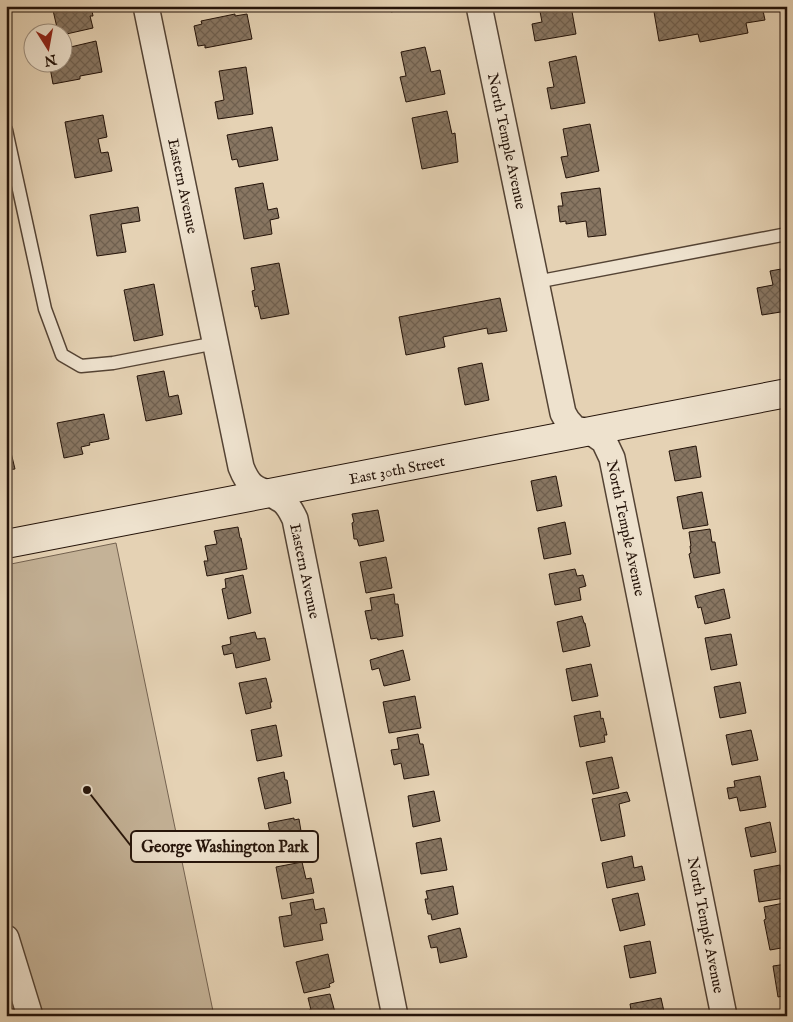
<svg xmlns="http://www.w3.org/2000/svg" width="793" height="1022" viewBox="0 0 793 1022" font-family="'IM FELL English',serif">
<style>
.green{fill:#c4b297;stroke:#746250}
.building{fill:url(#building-cross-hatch);stroke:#241309}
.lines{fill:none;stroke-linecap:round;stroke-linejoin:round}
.lane-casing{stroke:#544334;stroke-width:15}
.street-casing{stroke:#544334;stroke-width:28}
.secondary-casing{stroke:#241309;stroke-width:30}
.lane{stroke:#eee2ce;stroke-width:12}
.street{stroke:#eee2ce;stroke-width:25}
.secondary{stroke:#eee2ce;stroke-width:28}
.labels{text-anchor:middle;stroke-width:5;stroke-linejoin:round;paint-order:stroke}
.street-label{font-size:15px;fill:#241309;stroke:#eee2ce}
.leader{fill:none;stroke:#241309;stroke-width:2}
.callout-dot{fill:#241309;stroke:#eee2ce;stroke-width:2}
.callout{fill:#eee2ce;stroke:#241309;stroke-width:2}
.callout-label{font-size:16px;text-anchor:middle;font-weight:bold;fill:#241309}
</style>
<defs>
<pattern id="building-cross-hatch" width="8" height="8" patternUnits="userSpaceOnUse" patternTransform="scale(1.25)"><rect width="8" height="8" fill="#887662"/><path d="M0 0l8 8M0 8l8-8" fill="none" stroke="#6f604f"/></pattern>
</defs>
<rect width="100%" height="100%" fill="#e5d2b4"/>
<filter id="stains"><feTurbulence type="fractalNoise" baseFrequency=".004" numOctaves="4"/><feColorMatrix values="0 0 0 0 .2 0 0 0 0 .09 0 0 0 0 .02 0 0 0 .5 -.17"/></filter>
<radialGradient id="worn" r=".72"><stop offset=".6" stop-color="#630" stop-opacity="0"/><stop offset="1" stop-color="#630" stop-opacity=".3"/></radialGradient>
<path class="green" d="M116,543L214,1016H6V565Z"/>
<g class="building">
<path d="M52,6H91L93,16H90L93,28L62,35V32H58Z"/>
<path d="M390,6H419L391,12Z"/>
<path d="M539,6H571L576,34L535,41L532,24L542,22Z"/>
<path d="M684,6H762L765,20L746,23L748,33L700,42L698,34L659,41L654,12Z"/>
<path d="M235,14V16L247,14L252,39L205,48V45L198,46L194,26L202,24L201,21Z"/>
<path d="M96,41L102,72L80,76V79L53,84L49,62H62V49Z"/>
<path d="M425,47L431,72L440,70L445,94L406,102L400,77L406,76L401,52Z"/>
<path d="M576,56L585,103L551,109L547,88L554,87L549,62Z"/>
<path d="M246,67L253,114L218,119L215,102L224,100L219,71Z"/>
<path d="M447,111L452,134L455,133L458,162L422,169L412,118Z"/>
<path d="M103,115L107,137L98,139L101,153L108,152L112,171L75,178L65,122Z"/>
<path d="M590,124L599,171L566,178L561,157L568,156L563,129Z"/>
<path d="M272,127L278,160L239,167L237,159L232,160L227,135Z"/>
<path d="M263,183L268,210L277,208L279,218L270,220L272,234L244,239L235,188Z"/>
<path d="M600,188L606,235L588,237L586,221L566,224V221L560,222L558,206H563L561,193Z"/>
<path d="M138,207L140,221L121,224L126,252L97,256L90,215Z"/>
<path d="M279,263L289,314L261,319L258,306L255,307L252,291L255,290L251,268Z"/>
<path d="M787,268V311L762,315L757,288L773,285L770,271Z"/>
<path d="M154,284L163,335L134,341L124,290Z"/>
<path d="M500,298L507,331L488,334L487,328L443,337L445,347L406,355L399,317Z"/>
<path d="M482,363L489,400L465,405L458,368Z"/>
<path d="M164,371L169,397L178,395L182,414L146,421L137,376Z"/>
<path d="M104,414L109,439L89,443L90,445L81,447L83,454L64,458L57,423Z"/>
<path d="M6,432L15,469L6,470Z"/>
<path d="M696,446L701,477L675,481L669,451Z"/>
<path d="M556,476L562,506L537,511L531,481Z"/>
<path d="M702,492L708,525L683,529L677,497Z"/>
<path d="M378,510L384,541L359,546L357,539H354L352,523L354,522L352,514Z"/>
<path d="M565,522L571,554L544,559L538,528Z"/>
<path d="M238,527L240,538H241L247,569L207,576L204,561H208L205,546L217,544L214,531Z"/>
<path d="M710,529L712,542H715L720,573L694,578L689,554L691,553L690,546H691L689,532Z"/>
<path d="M386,557L392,588L366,593L360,562Z"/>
<path d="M575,569L577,576L583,575L586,586L579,588L581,600L555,605L549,574Z"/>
<path d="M243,575L251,613L228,619L222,589L226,588L225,579Z"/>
<path d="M724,589L730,618L705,624L701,607L698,608L695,596Z"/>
<path d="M394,594L395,604H398L403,636L378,640L377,638L371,639L365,611L372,610L370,598Z"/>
<path d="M582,616L584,623H585L590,646L563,652L557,622Z"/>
<path d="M255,632L257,639L265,638L270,660L236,668L233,653L224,655L222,646L231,644L230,637Z"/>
<path d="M731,634L737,665L711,670L705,638Z"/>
<path d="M403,650L410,680L384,686L379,668L372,670L370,660Z"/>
<path d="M591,664L598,696L572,701L566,669Z"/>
<path d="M266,678L272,702H270L271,708L246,714L239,683Z"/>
<path d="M740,682L746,713L720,718L714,687Z"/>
<path d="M415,696L421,728L389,733L383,702Z"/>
<path d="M600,711L601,719L603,718L607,735H604L605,742L580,747L574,716Z"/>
<path d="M276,725L282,756L257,761L251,730Z"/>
<path d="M751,730L758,760L732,765L726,735Z"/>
<path d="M418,734L420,744H423L429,775L404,779L401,763L394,765L391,750L399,749L397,738Z"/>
<path d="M612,757L619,788L593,794L586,762Z"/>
<path d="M284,772L285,780H287L291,803L265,809L258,778Z"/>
<path d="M760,776L766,807L740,811L737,797L729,799L727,788L735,787L734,781Z"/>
<path d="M434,791L440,821L413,827L408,796Z"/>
<path d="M627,792L630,801L619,804L625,836L601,841L592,799Z"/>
<path d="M294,818V820L299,819L301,831H297L300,848L274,853L268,823Z"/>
<path d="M770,822L776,852L751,857L745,828Z"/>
<path d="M441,838L447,870L421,874L416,843Z"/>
<path d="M632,856L634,868L642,866L645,880L607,888L602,863Z"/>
<path d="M302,862L306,879L311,878L314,893L282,899L276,867Z"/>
<path d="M780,865L782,880L787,879V896L785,898L759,902L754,870Z"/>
<path d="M453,886L458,914L432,920L431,914H428L425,899H428L426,891Z"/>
<path d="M638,893L645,925L620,931L612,899Z"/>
<path d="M313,899L315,910L324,908L327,923L320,924L323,940L284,947L279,917L292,915L290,903Z"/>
<path d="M784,903L787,915V947L770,950L764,920L766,919L764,907Z"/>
<path d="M460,928L467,957L440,963L437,947L431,948L428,936Z"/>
<path d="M650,941L656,973L630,978L624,946Z"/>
<path d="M328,954L334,982L329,984L330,987L304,993L296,962Z"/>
<path d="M787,964V995L778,997L773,966Z"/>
<path d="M330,994L336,1016H310L309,1010H311L308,998Z"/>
<path d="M661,998L665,1016H632L630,1004Z"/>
</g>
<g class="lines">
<g class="lane-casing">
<g id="lane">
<path d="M6,130L45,309L62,355L81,366L113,363L216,343"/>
<path d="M536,282L787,234"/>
</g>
</g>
<g class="street-casing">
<g id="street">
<path d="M146,6L241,467C248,485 254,490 273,494C276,498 279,498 283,501C289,506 292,513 295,519L395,1016"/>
<path d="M479,6L563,413L567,420L575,429L591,432L604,441L612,458L724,1016"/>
<path d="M6,938L30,1016"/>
</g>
</g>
<g class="secondary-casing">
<path id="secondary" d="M6,544L787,393"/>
</g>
<use href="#lane" class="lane"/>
<use href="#street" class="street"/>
<use href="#secondary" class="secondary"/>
</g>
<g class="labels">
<g class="street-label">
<text transform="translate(507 141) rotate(78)" y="5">North Temple Avenue</text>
<text transform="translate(183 186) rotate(78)" y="5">Eastern Avenue</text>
<text transform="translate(397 470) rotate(-11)" y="5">East 30th Street</text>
<text transform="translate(626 528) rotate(78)" y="5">North Temple Avenue</text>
<text transform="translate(305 571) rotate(78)" y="5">Eastern Avenue</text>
<text transform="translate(706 925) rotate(79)" y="5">North Temple Avenue</text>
</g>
</g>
<path class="leader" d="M87 790L131 846"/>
<circle class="callout-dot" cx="87" cy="790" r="5"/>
<rect class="callout" x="131" y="831" width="187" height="31" rx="5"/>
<g class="callout-label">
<text x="225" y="852">George Washington Park</text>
</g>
<rect width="793" height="1022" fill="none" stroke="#e5d2b4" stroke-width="25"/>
<rect x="8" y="8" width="778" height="1007" fill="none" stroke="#241309" stroke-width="2.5"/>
<rect x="12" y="12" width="768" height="997" fill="none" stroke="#241309"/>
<g transform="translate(48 48) rotate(169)"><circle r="24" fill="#eee2ce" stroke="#9d8f7f"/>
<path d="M0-4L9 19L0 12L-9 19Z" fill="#8f2418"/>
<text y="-8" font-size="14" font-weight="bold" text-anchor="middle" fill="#241309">N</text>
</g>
<rect width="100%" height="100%" filter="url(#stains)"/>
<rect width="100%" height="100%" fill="url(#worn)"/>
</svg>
